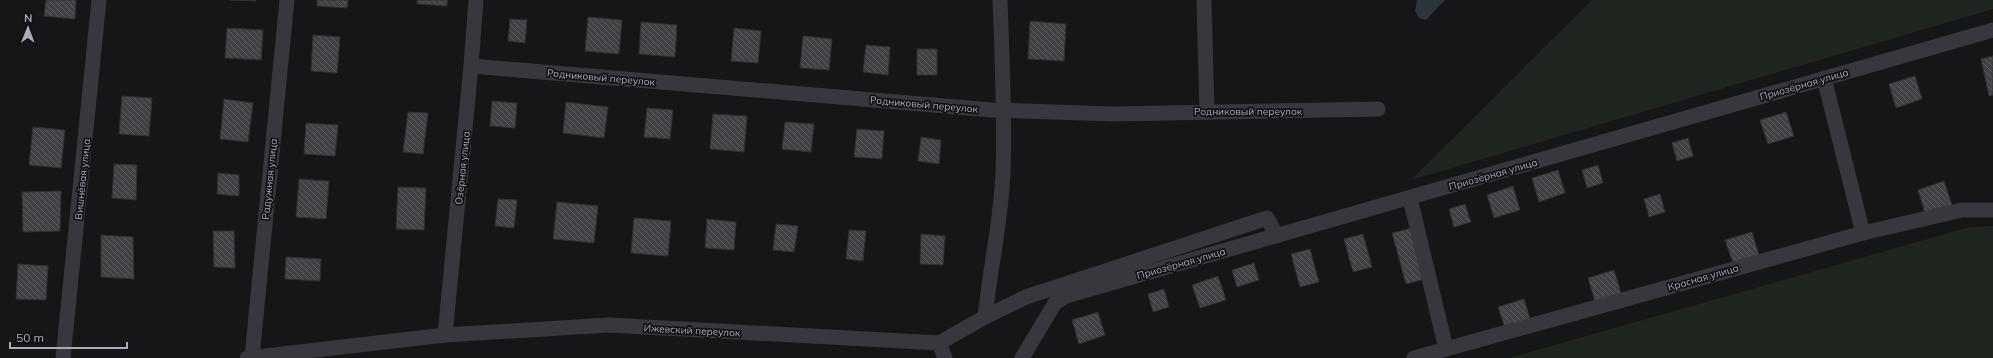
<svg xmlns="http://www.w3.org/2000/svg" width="1993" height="358" viewBox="0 0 1993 358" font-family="Mulish,sans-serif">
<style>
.green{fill:#1e261f}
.water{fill:#2c353c}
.building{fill:url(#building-back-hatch);stroke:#303034}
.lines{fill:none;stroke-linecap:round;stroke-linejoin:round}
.minor{stroke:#37383d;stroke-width:15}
.labels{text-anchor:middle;stroke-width:3.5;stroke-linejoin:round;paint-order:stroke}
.street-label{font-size:10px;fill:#a8adb8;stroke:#111113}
</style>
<defs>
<pattern id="building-back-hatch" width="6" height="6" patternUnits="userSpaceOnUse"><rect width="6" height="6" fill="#404145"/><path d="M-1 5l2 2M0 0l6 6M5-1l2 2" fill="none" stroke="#595a5e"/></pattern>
</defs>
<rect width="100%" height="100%" fill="#161618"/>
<g class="green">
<path d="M1592,0H1993V9L1411,180Z"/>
<path d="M1993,226V358H1509L1970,227Z"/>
</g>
<path class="water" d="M1417,0H1445L1426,20L1419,18L1415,11Z"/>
<g class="building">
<path d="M46,0H76L75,19L44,16Z"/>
<path d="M230,0H256V1Z"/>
<path d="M317,0H348L347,8L317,6Z"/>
<path d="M417,0H447V6L417,4Z"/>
<path d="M588,17L622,20L619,54L585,51Z"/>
<path d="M510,19L527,20L525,43L508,41Z"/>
<path d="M1030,21L1066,24L1064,61L1028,59Z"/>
<path d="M641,22L677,25L675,57L639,54Z"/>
<path d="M227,28L263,30L261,60L225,58Z"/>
<path d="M734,28L761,31L758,63L731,61Z"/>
<path d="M313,35L340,37L337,73L311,71Z"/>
<path d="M803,36L832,39L829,70L800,68Z"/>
<path d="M866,45L890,47L888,75L863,72Z"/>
<rect x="917" y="49" width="20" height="26"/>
<path d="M1993,56V95L1989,96L1981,59Z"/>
<path d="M1915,76L1922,99L1896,108L1889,84Z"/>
<path d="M122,96L152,98L149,136L119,134Z"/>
<path d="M224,99L253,103L248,142L220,139Z"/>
<path d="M492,101L517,103L515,128L490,126Z"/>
<path d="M566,102L608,107L604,138L563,133Z"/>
<path d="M647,108L673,110L670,139L644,137Z"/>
<path d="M408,112L428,113L423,154L403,152Z"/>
<path d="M1786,112L1794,136L1768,144L1760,120Z"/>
<path d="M713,114L747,116L744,152L710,149Z"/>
<path d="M785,122L814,124L811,152L782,149Z"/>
<path d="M306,123L338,125L335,156L304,154Z"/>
<path d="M33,127L65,130L61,168L29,165Z"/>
<path d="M857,129L884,131L882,159L854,157Z"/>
<path d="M921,137L941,140L939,164L918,161Z"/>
<path d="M1688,138L1693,156L1677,161L1672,143Z"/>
<path d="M114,164L137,165L136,200L112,198Z"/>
<path d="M1598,165L1603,183L1587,188L1582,170Z"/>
<path d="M1558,170L1565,193L1539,202L1532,178Z"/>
<path d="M218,173L239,175V196L217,194Z"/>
<path d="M299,179L329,181L326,219L296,217Z"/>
<path d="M1944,181L1952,205L1925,213L1918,190Z"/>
<path d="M1513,186L1520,210L1494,218L1487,195Z"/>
<path d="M398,187L426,188L424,230L396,229Z"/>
<path d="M61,191L60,231L23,232L22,192Z"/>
<path d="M1660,194L1665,212L1649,217L1644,199Z"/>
<path d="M498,199L517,200L514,228L495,226Z"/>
<path d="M557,202L598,206L594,243L553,239Z"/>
<path d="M1465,204L1471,222L1454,227L1449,209Z"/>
<path d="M634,218L671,221L668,256L631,253Z"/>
<path d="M707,219L736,222L734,250L705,248Z"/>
<path d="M776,224L798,226L794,252L773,250Z"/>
<path d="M1412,228L1425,279L1406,284L1392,233Z"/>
<path d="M849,230L866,231L863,261L846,259Z"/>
<path d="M213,231H234L235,268L214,267Z"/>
<path d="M1752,232L1759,255L1733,263L1725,240Z"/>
<path d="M921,234L945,236L943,265L920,264Z"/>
<path d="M1363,234L1372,267L1353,272L1344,239Z"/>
<path d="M101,235L133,237L134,279L101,277Z"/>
<path d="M1310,249L1319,282L1300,287L1291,254Z"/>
<path d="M286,257L321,259L320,281L285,279Z"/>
<path d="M1254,263L1259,280L1237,287L1232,270Z"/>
<path d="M18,264L48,266L46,300L16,299Z"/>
<path d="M1614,270L1621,293L1595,302L1588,278Z"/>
<path d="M1218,276L1226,300L1200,308L1192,285Z"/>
<path d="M1164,289L1169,307L1153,312L1148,294Z"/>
<path d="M1524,299L1531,322L1506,331L1498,307Z"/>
<path d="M1098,312L1105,335L1079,344L1072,320Z"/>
</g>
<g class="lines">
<g class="minor">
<path d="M1204,0L1207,111"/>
<path d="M471,66L992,110L1113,114L1378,109"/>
<path d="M1824,78L1863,233"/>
<path d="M1410,198L1446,349"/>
<path d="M985,317L1026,297L1267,218L1277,236"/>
<path d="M445,335L471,66L476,0"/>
<path d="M939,343L985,317C990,269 1001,221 1003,173C1005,115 1002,57 1000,0"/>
<path d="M939,343L945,358"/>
<path d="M252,357L287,0"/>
<path d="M63,358L99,0"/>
<path d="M247,358L445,335L609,325L939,343"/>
<path d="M1022,358L1055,303L1066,296L1993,30"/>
<path d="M1414,358L1863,233L1962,210H1993"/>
</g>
</g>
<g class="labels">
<g class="street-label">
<text transform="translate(601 77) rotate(5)" y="4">Родниковый переулок</text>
<text transform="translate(1804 84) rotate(-16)" y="4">Приозёрная улица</text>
<text transform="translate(924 104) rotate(5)" y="4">Родниковый переулок</text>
<text x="1248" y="115">Родниковый переулок</text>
<text transform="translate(462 168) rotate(-84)" y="4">Озёрная улица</text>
<text transform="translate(1493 174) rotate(-16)" y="4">Приозёрная улица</text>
<text transform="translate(82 179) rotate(-84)" y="4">Вишнёвая улица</text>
<text transform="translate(269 179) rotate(-84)" y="4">Радужная улица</text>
<text transform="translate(1181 263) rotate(-16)" y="4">Приозёрная улица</text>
<text transform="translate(1703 277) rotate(-16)" y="4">Красная улица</text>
<text transform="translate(692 330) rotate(3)" y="4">Ижевский переулок</text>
</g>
</g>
<g transform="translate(28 28) rotate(1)" stroke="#111113" stroke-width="3" paint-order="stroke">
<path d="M0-3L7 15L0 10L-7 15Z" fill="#a8adb8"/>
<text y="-6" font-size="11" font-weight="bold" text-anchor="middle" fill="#a8adb8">N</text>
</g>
<path d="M10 342v6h117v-6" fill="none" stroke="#a8adb8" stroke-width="2"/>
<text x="16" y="342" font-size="12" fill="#a8adb8" stroke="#111113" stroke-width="3" paint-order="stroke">50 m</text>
</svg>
